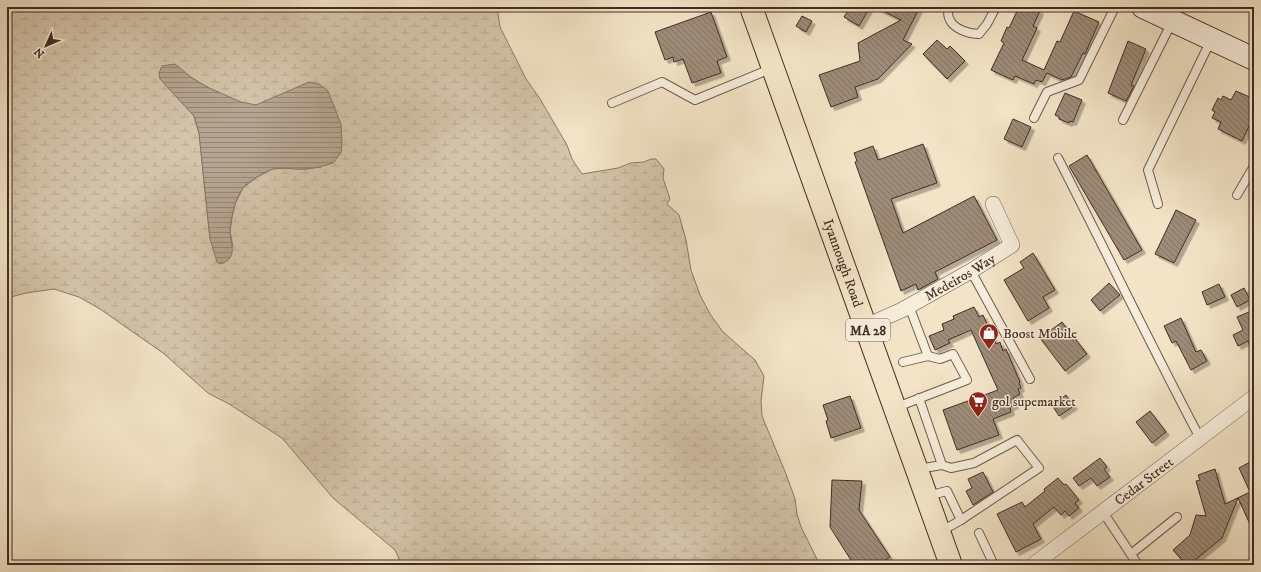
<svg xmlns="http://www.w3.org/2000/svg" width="1261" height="572" viewBox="0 0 1261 572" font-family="'IM FELL DW Pica',serif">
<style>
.wetland{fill:url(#wetland-marsh);stroke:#8b7868;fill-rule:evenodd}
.water{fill:url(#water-rules);stroke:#877565}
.building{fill:url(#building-back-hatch);stroke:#412c24;filter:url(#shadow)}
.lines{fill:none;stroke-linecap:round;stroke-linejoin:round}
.service-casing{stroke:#6e5a4d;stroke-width:10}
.minor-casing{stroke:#6e5a4d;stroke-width:16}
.secondary-casing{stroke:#412c24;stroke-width:24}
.primary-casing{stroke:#412c24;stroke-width:24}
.service{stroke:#f7eddb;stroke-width:8}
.minor{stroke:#f7eddb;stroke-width:15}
.secondary{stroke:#f7eddb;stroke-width:22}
.primary{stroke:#f3e4c7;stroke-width:22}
.labels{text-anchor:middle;stroke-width:3;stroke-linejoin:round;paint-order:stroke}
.shield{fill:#f7eddb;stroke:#78665b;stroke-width:1}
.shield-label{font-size:13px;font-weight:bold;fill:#412c24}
.street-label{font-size:14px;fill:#412c24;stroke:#f7eddb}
.poi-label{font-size:14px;fill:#412c24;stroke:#f7eddb;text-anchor:start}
</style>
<defs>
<pattern id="wetland-marsh" width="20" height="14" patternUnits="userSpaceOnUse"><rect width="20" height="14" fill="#d5c5ab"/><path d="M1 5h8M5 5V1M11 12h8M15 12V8" fill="none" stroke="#b8a993"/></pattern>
<pattern id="water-rules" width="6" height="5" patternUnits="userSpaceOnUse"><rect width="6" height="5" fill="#b6a590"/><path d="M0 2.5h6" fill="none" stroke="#968775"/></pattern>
<pattern id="building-back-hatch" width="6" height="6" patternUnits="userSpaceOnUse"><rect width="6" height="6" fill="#9e8c79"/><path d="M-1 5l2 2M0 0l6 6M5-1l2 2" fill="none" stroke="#827363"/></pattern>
<filter id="shadow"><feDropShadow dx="3.5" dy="3.5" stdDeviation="0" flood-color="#0004"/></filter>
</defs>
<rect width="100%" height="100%" fill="#f3e4c7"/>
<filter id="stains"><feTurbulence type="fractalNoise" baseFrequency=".005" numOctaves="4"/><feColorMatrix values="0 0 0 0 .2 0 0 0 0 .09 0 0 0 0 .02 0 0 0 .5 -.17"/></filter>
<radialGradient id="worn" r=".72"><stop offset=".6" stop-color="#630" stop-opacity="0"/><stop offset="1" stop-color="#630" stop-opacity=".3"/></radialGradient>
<path class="wetland" d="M7,7H497L500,27L526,79L540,99L567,145L572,159L582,174L618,168L631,163L644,162L651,159H656L664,169L663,178L670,199L667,204L679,215L686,240L691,270L700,295L710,314L723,332L755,360L764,376L761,401L762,416L786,474L795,499L797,514L801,527L820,565H402L395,550L333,498L282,438L229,404L208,393L163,353L100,309L79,297L54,289L26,293L7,298ZM192,78C205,86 241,107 256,105C260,105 266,101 270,99L321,167L304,169L286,168L271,169L256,178L243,188L235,204L232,218L230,231L233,247L210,239L199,133L194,116Z"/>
<path class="water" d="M175,64L192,78L207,87L241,102L256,105L309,82L319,84L328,91L341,124L342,143L341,153L333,163C324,166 313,169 303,169C293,170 280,166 270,170C262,174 247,182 242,189C235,200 231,217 230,230C230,244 239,257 221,264L217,262L210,239L199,133L194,116L160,79L159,73L162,66Z"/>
<g class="building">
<path d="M850,7H870L859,26L844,17Z"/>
<path d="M875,7H920L903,40L912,44L878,79L855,87L858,97L831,107L819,75L860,61L858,43L901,20Z"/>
<path d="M1019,7H1032L1040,11L1033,26L1037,28L1022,60L1044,70L1057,41L1060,42L1074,11L1099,22L1085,54L1083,53L1071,77L1062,80L1047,73L1042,82L1036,80L1034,84L1015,76L1013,80L991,70L1004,43L1001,41L1007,27L1009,28Z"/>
<path d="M711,12L727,57L717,61L721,73L692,83L683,59L674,62L673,57L665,60L655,32Z"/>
<path d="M802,16L812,21L806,32L796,26Z"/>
<path d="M937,40L947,49L950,46L965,61L947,79L923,54Z"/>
<path d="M1128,41L1146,49L1131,85L1134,86L1126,101L1108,93Z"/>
<path d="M1236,91L1254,99V116L1242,141L1218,129L1221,122L1212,118L1215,112L1212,110L1218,98L1221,100L1223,96L1231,100Z"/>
<path d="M1065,93L1082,100L1073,122L1070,121L1069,123L1059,119V117L1055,115Z"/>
<path d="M1013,119L1031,127L1022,147L1004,139Z"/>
<path d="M923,144L937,183L891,199L903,233L974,196L997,240L935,272L938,279L918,290L916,284L901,291L855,162L857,161L854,153L873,146L878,160Z"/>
<path d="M1087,155L1142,250L1124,260L1069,166Z"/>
<path d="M1176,210L1196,220L1174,263L1155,254Z"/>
<path d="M1033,253L1055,290L1043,297L1049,308L1028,321L1004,280L1024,268L1020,262Z"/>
<path d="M1109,283L1120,295L1100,311L1091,300Z"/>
<path d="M1219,284L1225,297L1207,305L1202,292Z"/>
<path d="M1244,288L1250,300L1237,307L1231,295Z"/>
<path d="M974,307L979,317L983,315L996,344L1000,342L1003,351L1006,349L1020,382L1019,383L1021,388L1018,389L1020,394L1013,398L1015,405L1010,407L1011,412L993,419L999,435L957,450L943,410L998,390L971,330L948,340L950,343L935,350L929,336L944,330L942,324L954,319L953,316Z"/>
<path d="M1249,312L1254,322V355L1248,341L1238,346L1233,335L1243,330L1237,317Z"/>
<path d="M1181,318L1196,352L1201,350L1207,361L1191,370L1176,341L1172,343L1164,326Z"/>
<path d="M1062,322L1087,354L1065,371L1040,338Z"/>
<path d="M1066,395L1074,406L1059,416L1052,405Z"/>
<path d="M850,396L861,428L831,438L826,421L828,420L823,405Z"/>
<path d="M1150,411L1166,432L1152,443L1136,422Z"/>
<path d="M1100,458L1107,467L1104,469L1110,477L1097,486L1091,478L1079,486L1073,478Z"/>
<path d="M1250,462L1254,470V533L1238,498L1222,538L1189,565H1186L1173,550L1190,535L1196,515L1206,516L1196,481L1200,480L1198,475L1215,469L1225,504L1250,492L1239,468Z"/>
<path d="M983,472L993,492L973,505L966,491L972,488L968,479Z"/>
<path d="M1058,478L1064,485L1066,484L1079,500L1075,503L1079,508L1069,516L1065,511L1061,515L1054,507L1033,524L1041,539L1016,552L997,514L1022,502L1025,507L1045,491L1044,489Z"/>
<path d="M832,480L862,481L859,510L890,557L878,565H854L830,527Z"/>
</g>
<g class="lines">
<g class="service-casing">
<g id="service">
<path d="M949,7C948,11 948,17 950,20C954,29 969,34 979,34L987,24L996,7"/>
<path d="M612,103L662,82L695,100L773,68"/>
<path d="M1034,118L1047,92L1079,80L1115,7"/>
<path d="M1123,120L1172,22"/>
<path d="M1058,158C1106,251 1151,346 1200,438"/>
<path d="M1237,195L1254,166"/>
<path d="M1158,204L1148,170L1211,40"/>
<path d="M971,271L1030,379"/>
<path d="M909,306L928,356"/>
<path d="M897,407L967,380L953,354L940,359L928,356L903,362"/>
<path d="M918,469L942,465L919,398"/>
<path d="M927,496L947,491L961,520"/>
<path d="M1103,512L1138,565"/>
<path d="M940,532L961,520L1039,468L1017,440L974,463L951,468L942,465"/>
<path d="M979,533L994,565"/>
<path d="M1131,554L1177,517"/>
</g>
</g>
<g class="minor-casing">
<g id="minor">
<path id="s1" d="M866,326L902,310L971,271L1012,245L993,204"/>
<path id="s2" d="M1033,565L1254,397"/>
</g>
</g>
<g class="secondary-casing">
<path id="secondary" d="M1143,7L1254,59"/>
</g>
<g class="primary-casing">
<g id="primary">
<path id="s3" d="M751,7C819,193 885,379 951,565"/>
</g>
</g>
<use href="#service" class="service"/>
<use href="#minor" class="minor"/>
<use href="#secondary" class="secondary"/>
<use href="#primary" class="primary"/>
</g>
<defs>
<g id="shop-pin" transform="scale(1)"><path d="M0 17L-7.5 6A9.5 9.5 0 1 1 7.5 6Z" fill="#8f2418" stroke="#f7eddb"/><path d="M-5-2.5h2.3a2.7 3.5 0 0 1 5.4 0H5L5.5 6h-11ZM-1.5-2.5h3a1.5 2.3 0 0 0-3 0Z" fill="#fff"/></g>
<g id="supermarket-pin" transform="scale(1)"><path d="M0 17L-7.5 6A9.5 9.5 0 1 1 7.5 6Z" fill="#8f2418" stroke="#f7eddb"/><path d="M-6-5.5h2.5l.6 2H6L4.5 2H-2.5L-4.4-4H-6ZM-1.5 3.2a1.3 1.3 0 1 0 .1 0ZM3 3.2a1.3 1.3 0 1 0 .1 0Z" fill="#fff"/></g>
</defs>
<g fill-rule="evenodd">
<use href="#shop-pin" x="989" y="333"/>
<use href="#supermarket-pin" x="978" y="401"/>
</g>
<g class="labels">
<rect class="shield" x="846" y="319" width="44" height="22" rx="3"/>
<g class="shield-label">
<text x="868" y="335">MA 28</text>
</g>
<g class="street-label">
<text dy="5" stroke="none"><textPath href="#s3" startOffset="272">Iyannough Road</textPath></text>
<text dy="5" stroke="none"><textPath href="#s1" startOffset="106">Medeiros Way</textPath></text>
<text dy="5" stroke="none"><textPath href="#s2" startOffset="139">Cedar Street</textPath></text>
</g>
<g class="poi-label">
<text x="1003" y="338">Boost Mobile</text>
<text x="992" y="406">gol supemarket</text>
</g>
</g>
<rect width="1261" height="572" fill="none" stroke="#f3e4c7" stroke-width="24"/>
<rect x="8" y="8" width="1245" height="556" fill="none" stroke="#412c24" stroke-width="2"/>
<rect x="12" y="12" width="1237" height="548" fill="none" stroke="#412c24"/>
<g transform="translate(46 46) rotate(225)" stroke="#f7eddb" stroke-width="3" paint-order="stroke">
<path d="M0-3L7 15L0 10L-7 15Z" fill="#412c24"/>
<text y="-6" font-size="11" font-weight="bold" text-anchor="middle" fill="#412c24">N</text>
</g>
<rect width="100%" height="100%" filter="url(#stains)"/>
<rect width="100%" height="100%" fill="url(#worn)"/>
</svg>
